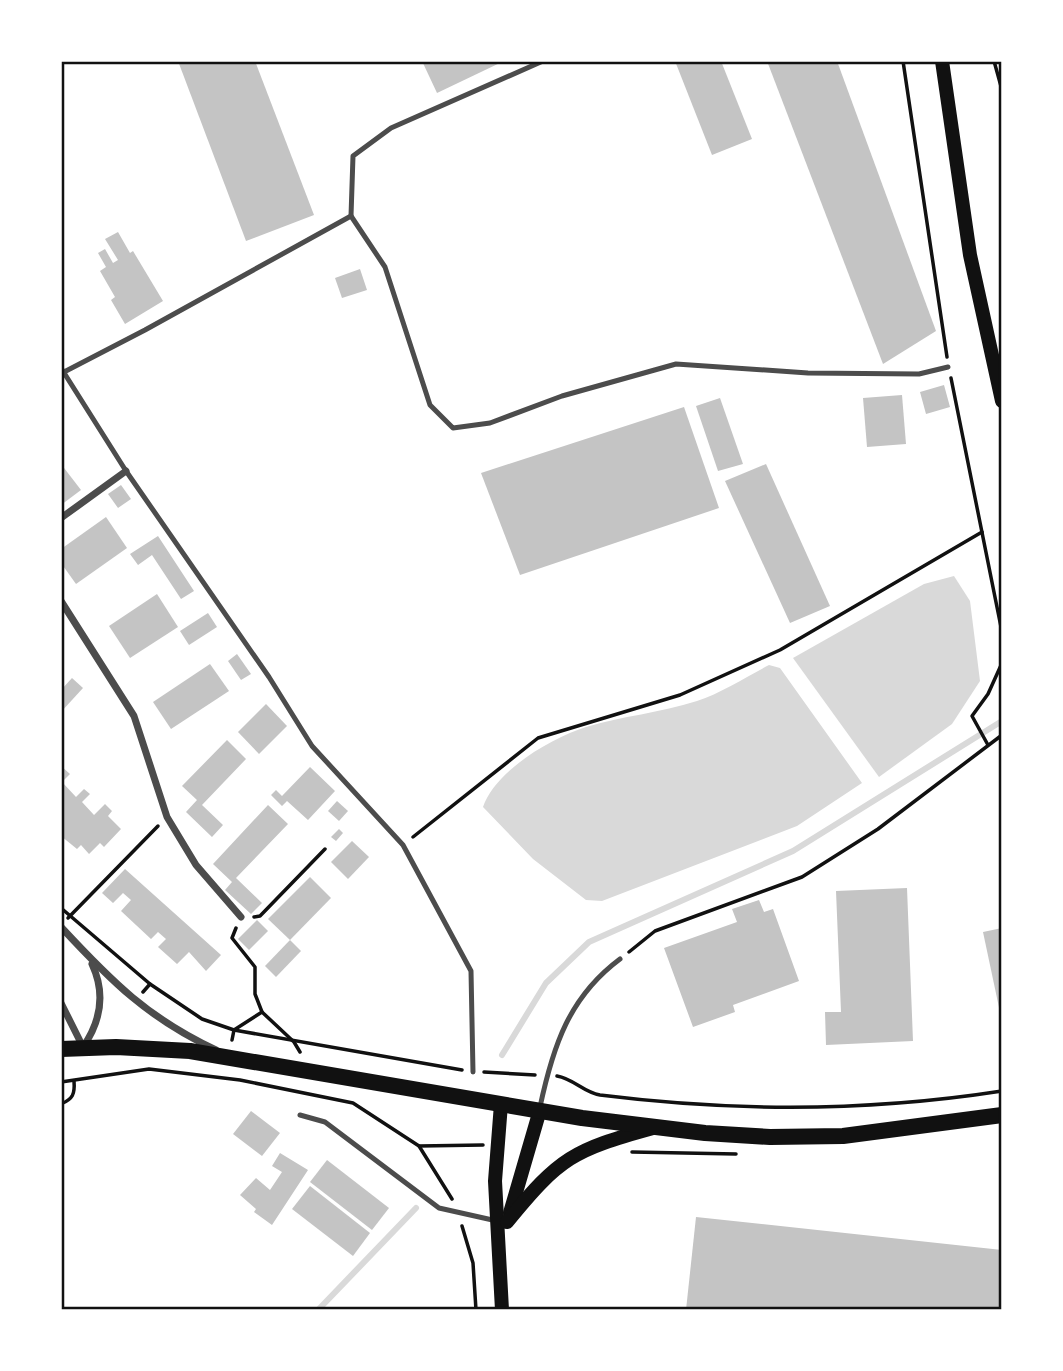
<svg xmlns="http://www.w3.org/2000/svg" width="1063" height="1371" viewBox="0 0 1063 1371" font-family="Commissioner,sans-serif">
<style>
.water{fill:#d9d9d9}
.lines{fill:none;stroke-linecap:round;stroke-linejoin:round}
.stream{stroke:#d9d9d9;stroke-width:6}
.building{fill:#c4c4c4}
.path{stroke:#111;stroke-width:3.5}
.service{stroke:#4c4c4c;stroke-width:5}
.minor{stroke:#4c4c4c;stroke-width:7}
.secondary{stroke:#111;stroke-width:14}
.primary{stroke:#111;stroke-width:16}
.neatline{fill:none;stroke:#111;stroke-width:2.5}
</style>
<rect width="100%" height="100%" fill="#fff"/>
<g class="water">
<path d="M954,576L970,601L980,681L952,724L879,777L793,658L924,584Z"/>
<path d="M769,665L780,668L862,783L797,826L602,901L586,900L533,859L483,807C495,771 551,738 586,727C622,716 660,713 697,701C721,693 746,677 769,665Z"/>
</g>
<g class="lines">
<g class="stream">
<path d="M502,1055L546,983L589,942L793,851L1002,721"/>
<path d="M318,1310L416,1208"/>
</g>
</g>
<g class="building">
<path d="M178,61H255L314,215L246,241Z"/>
<path d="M422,61H504L437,93Z"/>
<path d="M675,61H721L752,139L712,155Z"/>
<path d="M767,61H837L936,331L883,364Z"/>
<path d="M118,232L130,253L133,251L163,301L125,324L111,300L115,297L100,271L106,267L98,253L105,249L113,263L118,260L105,239Z"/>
<path d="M360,269L367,290L342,298L335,278Z"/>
<path d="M944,385L950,407L926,414L920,392Z"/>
<path d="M902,395L906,444L867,447L863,398Z"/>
<path d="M720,398L743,464L718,471L696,406Z"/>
<path d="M684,407L719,508L520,575L481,473Z"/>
<path d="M61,464L81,490L61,505Z"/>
<path d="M766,464L830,606L790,623L725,481Z"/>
<path d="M121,485L131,499L118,508L108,494Z"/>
<path d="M106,517L127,548L76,584L61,563V549Z"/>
<path d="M158,536L194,591L181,599L152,555L138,565L130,554Z"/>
<path d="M157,594L178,627L130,658L109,626Z"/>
<path d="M208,613L217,627L189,645L180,631Z"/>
<path d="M237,654L251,674L241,680L228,661Z"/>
<path d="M210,664L229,691L171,729L153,702Z"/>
<path d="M72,678L83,688L61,712V690Z"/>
<path d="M266,704L287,726L259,754L238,732Z"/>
<path d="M227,740L246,759L202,805L223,825L212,837L186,812L197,800L182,786Z"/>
<path d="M61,766L70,774L62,782L76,797L84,789L90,794L82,802L94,815L105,804L112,811L108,816L121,829L104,847L100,843L89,854L81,845L77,849L61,836Z"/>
<path d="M310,767L335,791L308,820L287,801L282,806L271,795L276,790L282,796Z"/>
<path d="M337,801L348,811L339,821L328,811Z"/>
<path d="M268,805L288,824L236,878L262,903L251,914L225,890L232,882L213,864Z"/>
<path d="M339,829L343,833L336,841L331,837Z"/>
<path d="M352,841L369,857L348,879L331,862Z"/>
<path d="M125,869L221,955L206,971L189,952L177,964L158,947L166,939L158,932L151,939L121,911L131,900L123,893L113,903L102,893Z"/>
<path d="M310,877L331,898L290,940L268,919Z"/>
<path d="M907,888L913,1041L826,1045L825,1012H841L836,891Z"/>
<path d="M759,900L764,912L773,909L799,981L733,1005L735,1012L693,1027L664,948L737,922L732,909Z"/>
<path d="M257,920L268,931L249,950L238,939Z"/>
<path d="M1002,928V1017H1001L983,932Z"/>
<path d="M290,940L301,951L276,977L265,966Z"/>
<path d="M251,1111L280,1133L262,1156L233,1134Z"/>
<path d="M280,1153L308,1170L272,1225L254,1212L256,1209L240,1195L256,1178L270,1190L282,1172L272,1166Z"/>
<path d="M327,1160L389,1208L372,1230L310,1182Z"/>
<path d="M310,1186L370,1233L353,1256L292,1209Z"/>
<path d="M696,1217L1002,1250V1310H686Z"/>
</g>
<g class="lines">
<g class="path">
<path d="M903,61L947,357"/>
<path d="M994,61L1002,90"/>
<path d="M951,378L1002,632"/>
<path d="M988,745L972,716L988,694L1002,663"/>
<path d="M413,837L538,738L680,695L780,650L982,532"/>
<path d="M61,908L150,984"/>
<path d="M254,917L260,916L325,849"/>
<path d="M68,918L158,826"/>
<path d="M236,928L232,938L255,967V994L262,1012L294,1042L300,1052"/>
<path d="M629,952L655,931L802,877L878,829L1002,735"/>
<path d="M143,992L150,984L202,1019L234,1030L462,1070"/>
<path d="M232,1040L234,1030L262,1012"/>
<path d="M484,1072L535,1075"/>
<path d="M557,1076C574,1079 583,1092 600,1095C735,1112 867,1112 1002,1091"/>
<path d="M61,1082L149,1069L240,1080L353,1103L419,1146L452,1199"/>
<path d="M61,1104C73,1099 75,1094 74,1081"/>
<path d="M419,1146L483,1145"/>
<path d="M632,1152L736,1154"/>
<path d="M462,1226L473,1263L476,1310"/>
</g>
<g class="service">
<path d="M351,216L353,156L391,128L543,61"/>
<path d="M61,368L126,471L269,677L312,746L403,845L471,971L473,1072"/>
<path d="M64,372L145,330L351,216L385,267L430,405L453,428L490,423L562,396L676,364L808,373L919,374L948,367"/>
<path d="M540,1107C553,1046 569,997 620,959"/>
<path d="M300,1115L325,1122L439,1208L497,1221"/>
</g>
<g class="minor">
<path d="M61,518L126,471"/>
<path d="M61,601L134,716L167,817L196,865L241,917"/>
<path d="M61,927C112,982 148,1018 216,1050"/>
<path d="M61,1003L83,1047"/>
<path d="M83,1047C101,1021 106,994 92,964"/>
</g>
<g class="secondary">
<path d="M942,61L970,255L1002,401"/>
<path d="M501,1104L495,1181L502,1310"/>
<path d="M510,1213L540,1110"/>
<path d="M507,1222C560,1157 573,1150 653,1128"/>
</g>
<path class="primary" d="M61,1049L116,1047L190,1051L582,1118L705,1133L770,1137L843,1136L1002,1115"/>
</g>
<rect width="1063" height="1371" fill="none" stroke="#ffffff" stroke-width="126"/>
<rect x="63" y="63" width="937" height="1245" class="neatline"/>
</svg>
